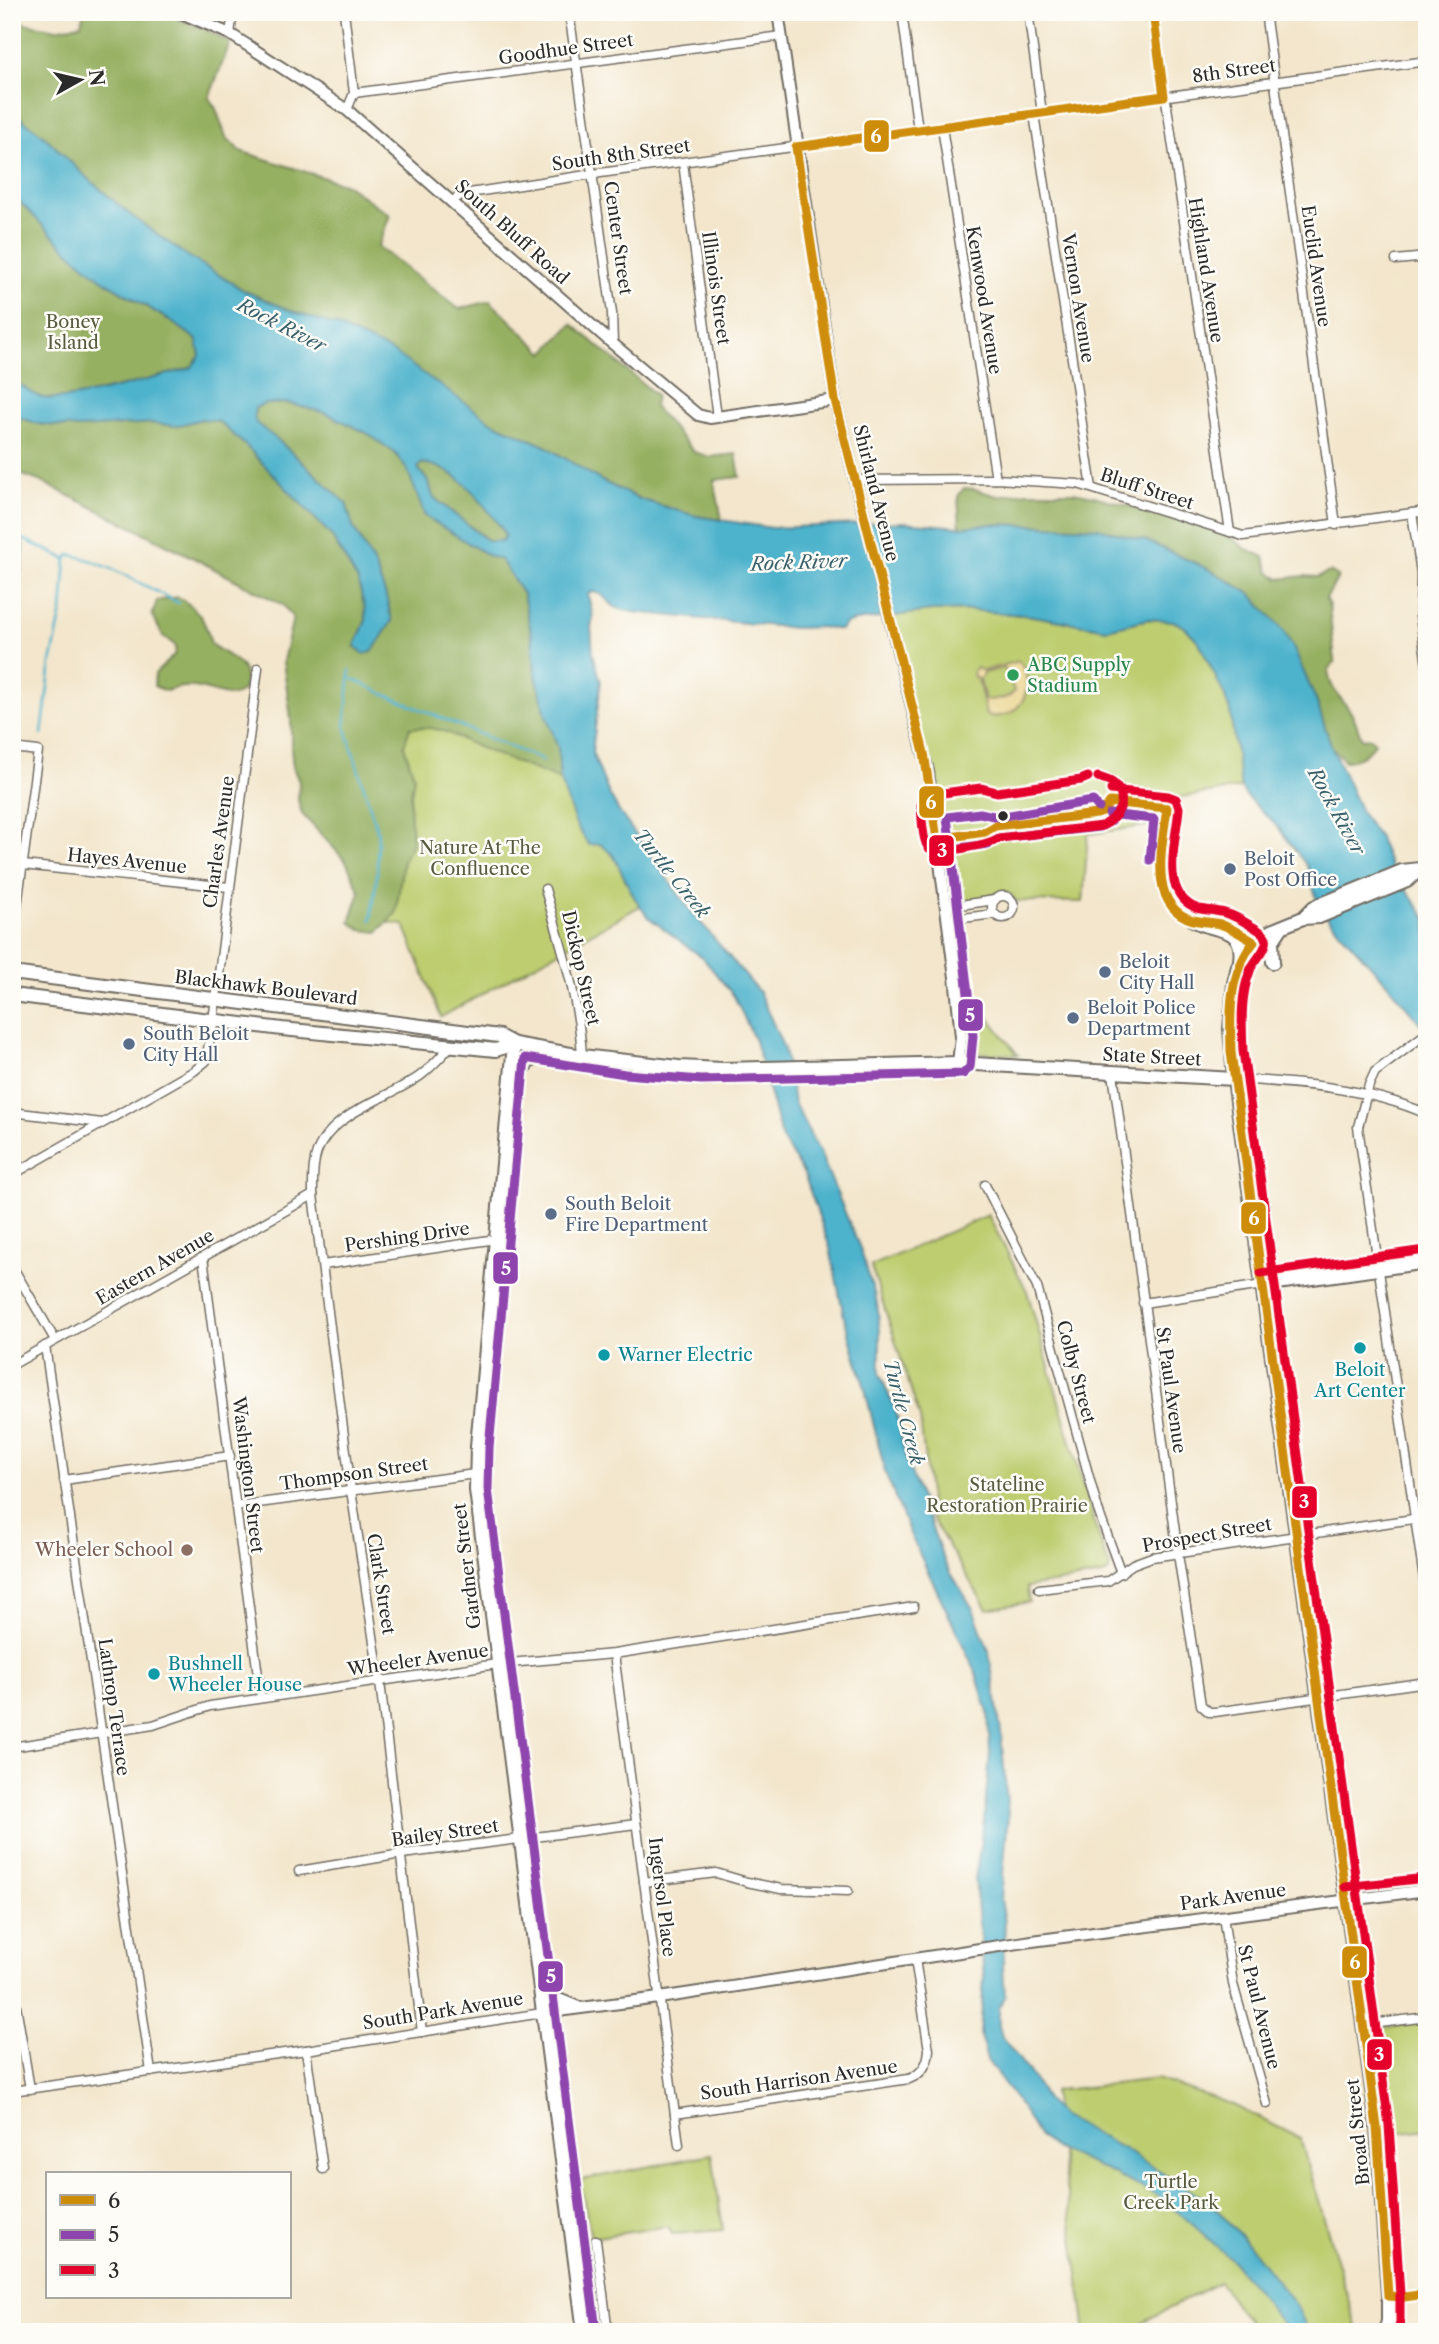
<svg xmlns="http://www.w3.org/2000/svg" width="1439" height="2344" viewBox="0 0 1439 2344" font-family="'Libre Caslon Text',serif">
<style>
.green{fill:#bdcd70;stroke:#747c4e;stroke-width:2}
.forest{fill:#96b062;stroke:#606e46;stroke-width:2}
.sand{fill:#eeda9e;stroke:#8c8264;stroke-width:2;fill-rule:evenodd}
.water{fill:#4db2cc;stroke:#3c6e7c;stroke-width:2;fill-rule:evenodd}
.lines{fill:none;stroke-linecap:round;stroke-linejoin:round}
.stream{stroke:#4db2cc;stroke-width:2.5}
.street-casing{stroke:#716c63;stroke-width:11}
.secondary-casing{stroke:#716c63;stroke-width:14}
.primary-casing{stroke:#716c63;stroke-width:16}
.street{stroke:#fff;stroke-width:8}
.secondary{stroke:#fff;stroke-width:10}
.primary{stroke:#fff;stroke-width:12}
.bus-1-casing{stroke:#fdfcf7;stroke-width:14}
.bus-2-casing{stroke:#fdfcf7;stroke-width:14}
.bus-3-casing{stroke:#fdfcf7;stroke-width:14}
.bus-1{stroke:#ce8d09;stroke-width:9}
.bus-2{stroke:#8e44ad;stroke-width:9}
.bus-3{stroke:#e4002b;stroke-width:9}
.leisure-dot{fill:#2e9e5b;stroke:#fdfcf7;stroke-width:2.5}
.bus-dot{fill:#2b2b2b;stroke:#fdfcf7;stroke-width:2.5}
.service-dot{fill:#5c6f8a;stroke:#fdfcf7;stroke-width:2.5}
.culture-dot{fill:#0f9aa8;stroke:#fdfcf7;stroke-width:2.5}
.education-dot{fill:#8d6e63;stroke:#fdfcf7;stroke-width:2.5}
.labels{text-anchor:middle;stroke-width:5;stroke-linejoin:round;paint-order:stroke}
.street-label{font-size:18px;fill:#2b2b2b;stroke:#fdfcf7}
.park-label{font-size:18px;fill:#575c40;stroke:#fdfcf7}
.leisure-label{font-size:18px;fill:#27864d;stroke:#fdfcf7;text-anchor:start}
.service-label{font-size:18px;fill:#4e5e75;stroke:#fdfcf7;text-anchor:start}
.culture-label{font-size:18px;fill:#0d838f;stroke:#fdfcf7;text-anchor:start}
.education-label{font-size:18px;fill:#785e54;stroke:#fdfcf7;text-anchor:end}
.water-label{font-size:19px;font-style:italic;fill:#39616b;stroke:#fdfcf7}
.line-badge{stroke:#fdfcf7;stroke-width:2.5}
.badge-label{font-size:19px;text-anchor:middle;font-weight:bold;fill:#fff}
</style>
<rect width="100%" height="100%" fill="#fdfcf7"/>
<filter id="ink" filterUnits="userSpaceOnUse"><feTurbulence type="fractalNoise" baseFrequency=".0143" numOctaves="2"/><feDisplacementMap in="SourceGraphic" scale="14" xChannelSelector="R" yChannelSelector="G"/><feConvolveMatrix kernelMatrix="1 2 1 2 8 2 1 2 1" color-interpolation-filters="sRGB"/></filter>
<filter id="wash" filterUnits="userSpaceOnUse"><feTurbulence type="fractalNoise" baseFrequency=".00686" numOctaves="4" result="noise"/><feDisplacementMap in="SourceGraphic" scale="28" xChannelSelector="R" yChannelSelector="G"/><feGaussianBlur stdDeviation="1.57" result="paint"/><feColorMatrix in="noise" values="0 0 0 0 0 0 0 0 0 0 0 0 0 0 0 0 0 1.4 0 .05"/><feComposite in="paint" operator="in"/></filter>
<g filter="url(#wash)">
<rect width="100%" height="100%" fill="#f3e6cc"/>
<g class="green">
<path d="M1427,516V593L1423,594L1425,577L1417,517Z"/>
<path d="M439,524L600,844L613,855L640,906L441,1017L404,925L371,920Z"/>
<path d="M970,610L1033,616L1107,629L1149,619L1173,621L1185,627L1199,642L1224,694L1230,711L1241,788L1161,800L1159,824L1088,834L1083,902L1016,901L1011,895L1003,892C987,895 972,905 955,901L949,894L892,616L931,611Z"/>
<path d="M961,982L1018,1055L979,1053L970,1049Z"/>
<path d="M988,1215L1027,1291L1096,1528L1110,1568L1108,1573L1103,1575L1027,1587L1029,1602L987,1609L932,1519L920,1418L871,1266Z"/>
<path d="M1427,2022V2129L1386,2134L1373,2033L1380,2028Z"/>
<path d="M1157,2079L1231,2104L1300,2138L1358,2332H1256L1219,2282L1124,2332H1086L1053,2091Z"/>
<path d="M712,2154L723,2230L672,2234L668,2226L591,2238L580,2180Z"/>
</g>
<g class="forest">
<path d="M84,12H161L205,29L230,43L209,98L216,109L226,137L240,151L347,185L390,215L378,247L459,309L490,301L544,353L572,324L656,395L654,407L694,452L709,457L736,454L740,477L714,480L722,520L696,516L640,499L602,481L545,446L492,422L337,326L291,311L245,291L180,251L129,214L84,175L42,134L19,117L12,102V21L56,29L81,24Z"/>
<path d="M12,194C40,222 67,251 98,276C129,300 167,315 197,340L200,356L191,368C164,375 61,406 40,397C31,393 21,385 12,379Z"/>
<path d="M287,403L326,413L367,433L395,453L408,471L425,516L489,556L501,560L523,594L532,637L535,671L546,715L558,748L560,780C534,769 508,760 483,749C452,737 446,725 410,728L404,746L414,776L410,801L412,844L403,861L396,913L378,932L361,930L350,922L360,892L346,861L302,814L298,800L299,782L293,767L291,748V718L283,661L293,618L283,605L188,555L42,482L12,471V421L22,418L38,424L80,428L153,423L176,426L201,419L218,420L250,450L331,535L358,581L365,609L366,620L355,646L392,621L386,596L375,566L353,527L346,503L279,441L255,423L254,416L255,408L265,404Z"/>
<path d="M422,463C460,468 481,501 502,529L505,536L502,541H489L433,497L429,483L418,468Z"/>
<path d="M964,488L974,489L997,496L1027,492H1073L1094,496L1210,529L1234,539L1244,548L1264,557L1269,571L1279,579L1304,576L1317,577L1330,572L1338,577L1326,599L1329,606L1335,662L1328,670C1330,694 1346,700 1354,718C1357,725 1359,732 1362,739L1371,738L1375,743C1363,755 1364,759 1345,761L1332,748L1316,700L1251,594L1208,569L1146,541L1098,528L995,524L960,527L958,496Z"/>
<path d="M178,597C200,610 205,620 211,644C229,659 253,662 243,691L232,696C203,691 196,681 166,691L154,686L155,674L175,654L176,646L163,636L152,615L157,601Z"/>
</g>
<path class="sand" d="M1019,661C1039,686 1019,724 986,715L978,679L974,677L973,671L977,668L983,671ZM1004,668L1009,674L1014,692C1005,701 996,699 985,700L980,680L983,673Z"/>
<g class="water">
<path d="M12,102L19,117L42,134L84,175L129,214L180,251L245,291L291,311L337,326L393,352L492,422L545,446L602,481L639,499L696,516L772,528L903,522L960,527L995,524L1098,528L1146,541L1208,569L1251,594L1284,631L1294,649L1316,700L1332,748L1362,814L1379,838L1392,870L1427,919V1032L1394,991L1327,917L1317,901L1307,866L1277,826L1246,796L1241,788L1230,711L1224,694L1199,642L1185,627L1173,621L1149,619L1107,629L1033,616L970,610L931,611L855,621L845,624L841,630L821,627L795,628L633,612C628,611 620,610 615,607C605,600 605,593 591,592L588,595L593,618L591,627L593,653L601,682L592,752L609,794L620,813L691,911L759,992L772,1021L784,1049L794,1103L820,1153L860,1248L877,1302L880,1332V1374L896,1412L906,1459L946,1565L973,1609L989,1651L1001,1732L1008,1815L1001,1900L1005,1922L1003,1967L1005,1996L999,2008V2026L1002,2037L1032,2076L1047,2101L1062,2116L1122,2148L1212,2204L1247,2243L1281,2286L1298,2309L1309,2332H1289L1259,2293L1230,2258L1183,2216L1153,2193L1101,2168L1055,2148L1038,2136L1022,2108L987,2060L980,2034L984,1977L975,1879L984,1821L990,1753L988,1713L975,1670L911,1536L886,1475L864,1385L844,1317L830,1248L804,1174L782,1139L755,1041L734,996L703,958L648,917L634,897L613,855L600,844L589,845L576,825L560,780L558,748L546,715L535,671L532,637L523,594L501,560L489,556L425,516L408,471L395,453L367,433L326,413L287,403L265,404L255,408L254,416L256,423L279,441L346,503L353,527L375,566L386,596L392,621L372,652L364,654L355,646L366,620L365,609L358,581L331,535L247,447L218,421L201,419L176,426L152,423L80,428L38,424L22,418L12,421V379C21,385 30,393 40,397C61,406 164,375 191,368L200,356L197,340C168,316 133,300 102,279C69,255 41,223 12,194ZM422,463C460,468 481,501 502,529L505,536L502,541H488L433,497L429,483L418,468Z"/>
<path d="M12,536H20L24,548L21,571L15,575L12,581Z"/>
</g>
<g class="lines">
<g class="stream">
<path d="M23,539L66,559L62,611L51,663L42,734"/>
<path d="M66,559L70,555C98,558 152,590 179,603"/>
<path d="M350,670L345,726L378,833L377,875L371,920"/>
<path d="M351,678L384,694L544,761"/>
</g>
</g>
</g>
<g filter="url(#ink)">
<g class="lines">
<g class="street-casing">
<g id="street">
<path d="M344,12L354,93L347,110"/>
<path d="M569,12L612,313L613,344"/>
<path d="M902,12L918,130"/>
<path d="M1028,12L1042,113"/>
<path d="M1153,12L1230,532"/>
<path d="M1265,12L1336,525"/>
<path d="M230,34L233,12"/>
<path d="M354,93L781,36"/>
<path d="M1034,114L1092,488"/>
<path d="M942,127L996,479"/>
<path d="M683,163L717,417"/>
<path d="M452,201L463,194L593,174L1427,61"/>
<path d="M1396,260L1427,257"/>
<path d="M854,480L996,479L1078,484L1243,536L1427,511"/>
<path d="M1412,513L1421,573L1420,616L1427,666"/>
<path d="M12,748L38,751L12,943"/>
<path d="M1167,808C1165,844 1145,909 1196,920"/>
<path d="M23,865L229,887"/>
<path d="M545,889C560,942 579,999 582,1056"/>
<circle cx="1003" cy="907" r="11"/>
<path d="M946,907L995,900"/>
<path d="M947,920L995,914"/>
<path d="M1233,929L1254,942"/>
<path d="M1427,1033L1375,1072L1369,1085L1358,1127L1427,1600"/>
<path d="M1113,1073L1178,1554L1201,1705L1209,1712H1215L1427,1682"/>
<path d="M1234,1079C1299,1083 1366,1087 1427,1114"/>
<path d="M12,1112L102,1123"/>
<path d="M12,1175L194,1071L206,1061L213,1021L258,668"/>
<path d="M985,1185L1037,1287L1098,1510L1121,1573"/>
<path d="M203,1257L261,1698"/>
<path d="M323,1265L496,1239"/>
<path d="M12,1266L55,1340"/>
<path d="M1143,1303L1263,1285"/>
<path d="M45,1346L151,2072"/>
<path d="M12,1365L313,1195"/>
<path d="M64,1480L230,1456"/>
<path d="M237,1506L475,1474"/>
<path d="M1039,1589L1108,1581L1133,1564L1152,1557L1427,1517"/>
<path d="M614,1654L679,2145"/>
<path d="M12,1747L153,1725L210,1706L497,1664L614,1654L914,1607"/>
<path d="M299,1871L402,1854L636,1824"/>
<path d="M644,1882L716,1873L747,1882L781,1889L848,1891"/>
<path d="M1223,1916L1233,1984L1267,2104"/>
<path d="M12,1981L30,2089"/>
<path d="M1364,2025L1427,2017"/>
<path d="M422,2032L380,1682L351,1490L313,1195C313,1177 312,1157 322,1142C340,1111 392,1096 420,1076C432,1067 441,1056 451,1046"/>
<path d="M306,2050L323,2169"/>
<path d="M12,2091L306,2050L542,2013"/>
<path d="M675,2114L909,2079C922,2074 928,2064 929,2050L915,1959"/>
<path d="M596,2240L608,2332"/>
<path d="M1388,2296L1404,2297L1427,2294"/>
<path d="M1426,2332L1427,2331"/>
</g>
</g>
<g class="secondary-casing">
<g id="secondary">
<path d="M179,12L230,34L347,110L613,344L698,415L710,418L835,400"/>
<path d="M778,12L835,400L928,771L956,985L961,1037L958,1063"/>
<path d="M538,1974L556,1998L578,2007"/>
<path d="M542,2013L659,1998L1032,1941L1427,1890"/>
</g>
</g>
<g class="primary-casing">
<g id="primary">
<path d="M1303,918L1314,907L1402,871L1420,869"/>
<path d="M1193,920C1215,934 1245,923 1240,961"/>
<path d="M1273,962L1272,942L1282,927"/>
<path d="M12,973L499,1036L514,1044L582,1056L679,1067L723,1069L958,1063L1234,1079"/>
<path d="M12,995L282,1029L496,1050L514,1044"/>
<path d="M514,1044L477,1446L476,1490L584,2332"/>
<path d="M513,1085L528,1062L554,1052"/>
<path d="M1263,1285L1427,1262"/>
<path d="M1385,2332L1388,2321V2296L1377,2127L1234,1079L1230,1029L1234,983L1238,966L1247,949L1271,931L1303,918L1319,917L1407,881L1419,870"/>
</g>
</g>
<use href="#street" class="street"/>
<use href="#secondary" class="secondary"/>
<use href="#primary" class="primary"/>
<g class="bus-1-casing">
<path id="bus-1" d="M1153,12L1164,96L796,147L835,400L924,753L937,839L985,832L995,826L1097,814L1103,812L1110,802L1167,808C1163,843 1146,906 1193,920C1202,922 1211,922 1220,924C1232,928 1243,935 1254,942C1228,974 1230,1013 1231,1052L1377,2127L1388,2296L1404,2297L1427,2294"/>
</g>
<g class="bus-2-casing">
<g id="bus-2">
<path d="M1109,814L1154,819L1150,860"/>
<path d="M939,851L988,844L999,838L1100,827L1111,821L1120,808"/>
<path d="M596,2330L488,1489L489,1447L525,1058L625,1074L701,1080L963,1074L970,1067L973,1036L947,817L980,813L998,817L1093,801L1099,808"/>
</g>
</g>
<g class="bus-3-casing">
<g id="bus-3">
<path d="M1088,777L1081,780L997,792L981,788L928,795L923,799L921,805C922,815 922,842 929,848C938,856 989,844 999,838L1102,826C1119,818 1129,799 1114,784C1110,780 1103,779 1098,777"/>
<path d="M1111,790L1168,796L1176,799L1179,808C1177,837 1159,891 1194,907C1200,910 1208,910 1215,911C1228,912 1239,918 1250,925C1255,928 1264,932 1266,938C1269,949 1253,961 1250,971C1240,996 1242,1025 1243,1051L1389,2125L1400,2295V2322L1398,2332"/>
<path d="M1261,1273L1425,1250"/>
<path d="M1345,1887L1426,1878"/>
</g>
</g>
<use href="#bus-1" class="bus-1"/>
<use href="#bus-2" class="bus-2"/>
<use href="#bus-3" class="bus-3"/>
</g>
</g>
<circle class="leisure-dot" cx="1013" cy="675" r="7"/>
<circle class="bus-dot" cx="1003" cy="816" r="6"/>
<g class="service-dot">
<circle cx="1230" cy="869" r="7"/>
<circle cx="1105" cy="972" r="7"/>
<circle cx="1073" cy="1018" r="7"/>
<circle cx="129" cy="1044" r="7"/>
<circle cx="551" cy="1214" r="7"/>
</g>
<g class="culture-dot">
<circle cx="1360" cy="1348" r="7"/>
<circle cx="604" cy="1355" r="7"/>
<circle cx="154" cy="1674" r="7"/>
</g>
<circle class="education-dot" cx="187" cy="1550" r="7"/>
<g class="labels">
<g class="street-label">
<text transform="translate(566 49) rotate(-8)" y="6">Goodhue Street</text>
<text transform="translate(1234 71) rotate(-8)" y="6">8th Street</text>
<text transform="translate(621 155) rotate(-8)" y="6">South 8th Street</text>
<text transform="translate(512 232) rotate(42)" y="6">South Bluff Road</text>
<text transform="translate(618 238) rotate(82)" y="6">Center Street</text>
<text transform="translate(1316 266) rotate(82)" y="6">Euclid Avenue</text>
<text transform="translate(1206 270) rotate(81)" y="6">Highland Avenue</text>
<text transform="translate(716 288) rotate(82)" y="6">Illinois Street</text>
<text transform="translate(1078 298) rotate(81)" y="6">Vernon Avenue</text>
<text transform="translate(984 300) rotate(81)" y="6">Kenwood Avenue</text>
<text transform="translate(1147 489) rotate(18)" y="6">Bluff Street</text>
<text transform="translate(876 493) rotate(76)" y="6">Shirland Avenue</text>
<text transform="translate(219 842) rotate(-82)" y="6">Charles Avenue</text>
<text transform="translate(127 861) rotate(6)" y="6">Hayes Avenue</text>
<text transform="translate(581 968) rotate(77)" y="6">Dickop Street</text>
<text transform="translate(266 988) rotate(7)" y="6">Blackhawk Boulevard</text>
<text transform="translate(1152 1057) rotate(3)" y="6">State Street</text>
<text transform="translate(407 1237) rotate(-8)" y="6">Pershing Drive</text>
<text transform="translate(155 1267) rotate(-30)" y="6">Eastern Avenue</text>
<text transform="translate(1076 1372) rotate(75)" y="6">Colby Street</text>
<text transform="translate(1171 1390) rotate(82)" y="6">St Paul Avenue</text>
<text transform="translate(354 1474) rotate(-8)" y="6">Thompson Street</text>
<text transform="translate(248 1475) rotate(83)" y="6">Washington Street</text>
<text transform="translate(1207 1535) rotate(-10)" y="6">Prospect Street</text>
<text transform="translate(467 1566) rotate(-97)" y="6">Gardner Street</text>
<text transform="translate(381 1584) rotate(81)" y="6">Clark Street</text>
<text transform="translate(418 1660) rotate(-8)" y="6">Wheeler Avenue</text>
<text transform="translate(114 1707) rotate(82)" y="6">Lathrop Terrace</text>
<text transform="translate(445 1833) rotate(-8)" y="6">Bailey Street</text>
<text transform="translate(662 1897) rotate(83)" y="6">Ingersol Place</text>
<text transform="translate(1233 1897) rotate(-8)" y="6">Park Avenue</text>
<text transform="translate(1259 2007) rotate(76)" y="6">St Paul Avenue</text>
<text transform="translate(443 2011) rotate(-9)" y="6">South Park Avenue</text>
<text transform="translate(799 2080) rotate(-8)" y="6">South Harrison Avenue</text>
<text transform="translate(1358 2132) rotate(-96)" y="6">Broad Street</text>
</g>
<g class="park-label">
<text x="73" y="328">Boney<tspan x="73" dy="21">Island</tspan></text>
<text x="480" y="854">Nature At The<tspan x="480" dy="21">Confluence</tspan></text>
<text x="1007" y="1491">Stateline<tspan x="1007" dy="21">Restoration Prairie</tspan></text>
<text x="1171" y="2188">Turtle<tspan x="1171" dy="21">Creek Park</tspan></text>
</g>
<g class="leisure-label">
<text x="1027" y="671">ABC Supply<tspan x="1027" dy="21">Stadium</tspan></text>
</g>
<g class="service-label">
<text x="1244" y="865">Beloit<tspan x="1244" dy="21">Post Office</tspan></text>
<text x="1119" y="968">Beloit<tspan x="1119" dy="21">City Hall</tspan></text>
<text x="1087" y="1014">Beloit Police<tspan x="1087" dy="21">Department</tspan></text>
<text x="143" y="1040">South Beloit<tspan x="143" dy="21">City Hall</tspan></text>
<text x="565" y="1210">South Beloit<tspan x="565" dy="21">Fire Department</tspan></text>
</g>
<g class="culture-label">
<text x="618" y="1361">Warner Electric</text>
<text x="1360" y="1376" text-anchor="middle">Beloit<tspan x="1360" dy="21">Art Center</tspan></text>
<text x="168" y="1670">Bushnell<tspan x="168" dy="21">Wheeler House</tspan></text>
</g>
<g class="education-label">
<text x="173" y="1556">Wheeler School</text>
</g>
<g class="water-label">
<text transform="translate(282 325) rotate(27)" y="7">Rock River</text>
<text transform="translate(799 562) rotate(-2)" y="7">Rock River</text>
<text transform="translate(1337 811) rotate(61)" y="7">Rock River</text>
<text transform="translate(672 873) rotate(51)" y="7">Turtle Creek</text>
<text transform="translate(904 1412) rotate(75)" y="7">Turtle Creek</text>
</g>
</g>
<g class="line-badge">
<rect x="863" y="119" width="27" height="34" rx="7" fill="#ce8d09"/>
<rect x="918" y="785" width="27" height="34" rx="7" fill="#ce8d09"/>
<rect x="928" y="834" width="27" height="33" rx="7" fill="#e4002b"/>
<rect x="957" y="998" width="27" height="34" rx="7" fill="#8e44ad"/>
<rect x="1240" y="1201" width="27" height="34" rx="7" fill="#ce8d09"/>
<rect x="492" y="1251" width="27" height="34" rx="7" fill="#8e44ad"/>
<rect x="1291" y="1485" width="27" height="34" rx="7" fill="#e4002b"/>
<rect x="1341" y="1945" width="27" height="34" rx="7" fill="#ce8d09"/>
<rect x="537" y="1960" width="27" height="33" rx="7" fill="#8e44ad"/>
<rect x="1366" y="2038" width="27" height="33" rx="7" fill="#e4002b"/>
</g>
<g class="badge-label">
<text x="876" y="143">6</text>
<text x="931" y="809">6</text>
<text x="942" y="857">3</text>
<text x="970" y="1022">5</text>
<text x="1254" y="1225">6</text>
<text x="506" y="1275">5</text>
<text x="1304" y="1508">3</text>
<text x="1355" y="1969">6</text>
<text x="551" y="1983">5</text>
<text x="1379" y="2061">3</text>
</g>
<rect width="1439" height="2344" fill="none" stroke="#fdfcf7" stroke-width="42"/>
<rect x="46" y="2172" width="245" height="126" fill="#fdfcf7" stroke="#a9a8a5" stroke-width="2"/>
<rect x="60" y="2195" width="35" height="10" fill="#ce8d09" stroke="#a9a8a5" stroke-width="2"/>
<text x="108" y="2208" font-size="21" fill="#2b2b2b">6</text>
<rect x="60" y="2230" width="35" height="10" fill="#8e44ad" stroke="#a9a8a5" stroke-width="2"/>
<text x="108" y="2242" font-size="21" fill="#2b2b2b">5</text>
<rect x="60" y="2265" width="35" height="10" fill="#e4002b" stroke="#a9a8a5" stroke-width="2"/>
<text x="108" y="2278" font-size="21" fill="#2b2b2b">3</text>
<g transform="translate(80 80) rotate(82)" stroke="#fdfcf7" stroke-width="5" paint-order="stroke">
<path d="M0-5L12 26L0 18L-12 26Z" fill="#2b2b2b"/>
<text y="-10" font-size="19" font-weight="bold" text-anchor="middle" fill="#2b2b2b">N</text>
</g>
</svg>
